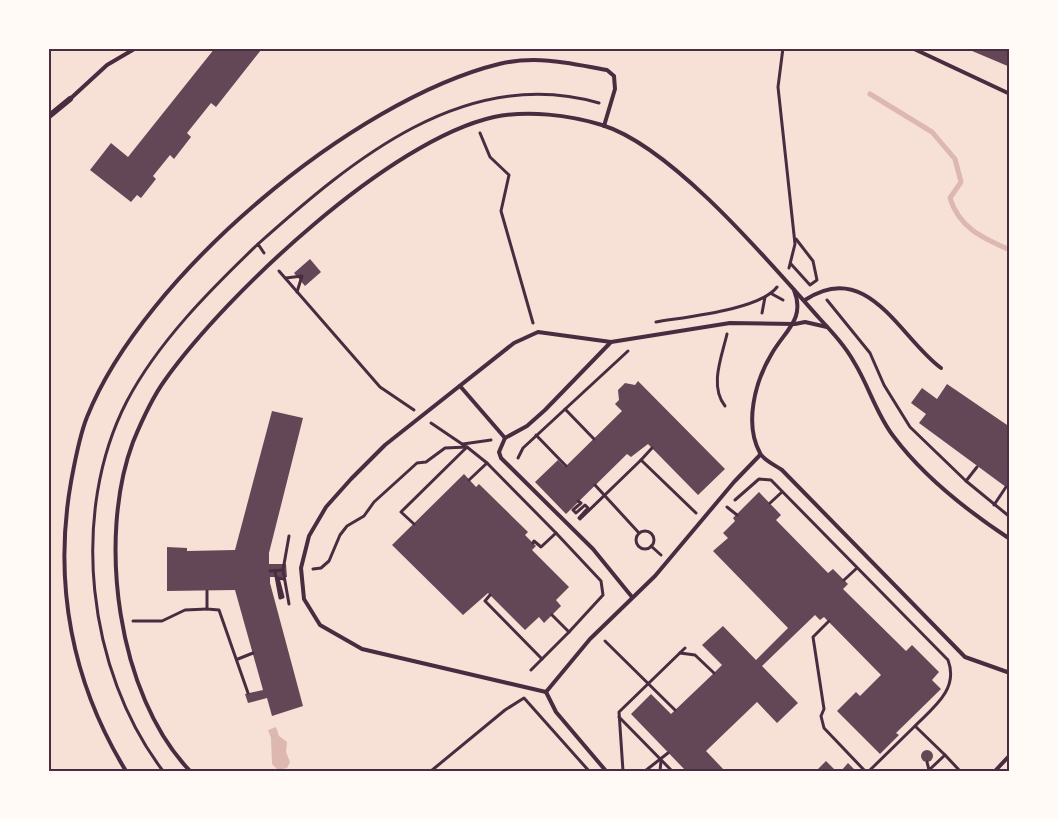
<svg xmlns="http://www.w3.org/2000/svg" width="1058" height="819" viewBox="0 0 1058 819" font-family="'Fira Sans',sans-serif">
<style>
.water{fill:#dcb8b0}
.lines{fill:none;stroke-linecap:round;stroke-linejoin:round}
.stream{stroke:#dcb8b0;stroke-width:5}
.building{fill:#644757}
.path{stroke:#4a2c40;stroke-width:3}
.service{stroke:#4a2c40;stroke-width:4}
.minor{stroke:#4a2c40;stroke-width:6}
.neatline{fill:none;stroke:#4a2c40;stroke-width:2}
</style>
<rect width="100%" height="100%" fill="#f7e1d7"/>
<path class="water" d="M276,727L279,736L287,742L286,752L290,762L287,768L278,770L272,764L271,738L268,730Z"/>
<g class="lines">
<path class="stream" d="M870,94L932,132L955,159L961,182L950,198C959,228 983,238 1010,250"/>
</g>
<g class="building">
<path d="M215,48L261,50L216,107L211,103L187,133L191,137L174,159L170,155L153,176L156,179L141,198L137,195L131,202L90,170L111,143L128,157Z"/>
<path d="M965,48H1010V67Z"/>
<path d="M310,259L321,272L305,286L294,273Z"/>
<path d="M638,381L725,469L698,495L648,444L631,457L627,454L566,514L535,482L558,460L565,467L622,411L615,404L619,400L618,390L625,383L635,385Z"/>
<path d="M947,384L1010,427V490L919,423L926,414L911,403L922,388L937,399Z"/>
<path d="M272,411L303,418L269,553V564H286L287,577H270V583L303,706L272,716L267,698L248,703L245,694L263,690L235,590L167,591V547L187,548V551L235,550Z"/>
<path d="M464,474L476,487L479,484L528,532L525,535L536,546L532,550L569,587L556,600L561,606L544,623L539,617L525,630L488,593L463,615L392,545Z"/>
<path d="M759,492L781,515L776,520L828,573L833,569L848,584L843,589L906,651L912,645L939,672L932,680L941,689L896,733L899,735L880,754L837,711L856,692L860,696L881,675L824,617L820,620L815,615L762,666L798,703L777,723L757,702L706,751L725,771H686L631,714L651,694L671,714L714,673L722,665L702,645L723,626L756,660L788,628L713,551L728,538L723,533L735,521L733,518Z"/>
<circle cx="927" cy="756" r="6"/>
<path d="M826,761L836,771H816Z"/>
<path d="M848,763L856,771H841Z"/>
</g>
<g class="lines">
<g class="path">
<path d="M783,48L778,87L795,244L789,268"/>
<path d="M480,133L490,157L509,175L501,211L533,323"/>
<path d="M258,244C351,161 465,64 599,103"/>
<path d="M791,264L810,285L817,280L813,261L796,239"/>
<path d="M279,271L380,387L414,410"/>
<path d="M286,278L302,276L297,292"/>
<path d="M772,294L783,300"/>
<path d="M827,300L870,353L884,385L910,427L966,481L1010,517"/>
<path d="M762,313L765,297"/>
<path d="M656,322C685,317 760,310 777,287"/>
<path d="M725,406C709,386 722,356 727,334"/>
<path d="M565,409L594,439"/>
<path d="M431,423L465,446"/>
<path d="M536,435L566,466"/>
<path d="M463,444L491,440"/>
<path d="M518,458L523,448L628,351"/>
<path d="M641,460L652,448"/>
<path d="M469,480L487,463L556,533"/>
<path d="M966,481L977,467"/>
<path d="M595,485L639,533"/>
<path d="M735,500L759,479L771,480L948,660C959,689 934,707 915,726"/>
<path d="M578,501L581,503L573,510L576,513L585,505L588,508L579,518"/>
<path d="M770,503L782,492"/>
<path d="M994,505L1006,487"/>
<path d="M727,507L737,515"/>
<path d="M580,519L641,460L696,513"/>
<path d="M414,524L401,512L467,447L487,463"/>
<circle cx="645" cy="540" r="9"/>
<path d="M289,536L283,570L289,604"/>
<path d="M533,543L534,541L541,547L556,533L601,581L603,595L569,632"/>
<path d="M651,546L661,555"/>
<path d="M313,569L321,568L329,561L340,535L347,526L364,516L374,502L417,463L426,462L445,448L467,447"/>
<path d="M270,571L283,570"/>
<path d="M275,571L280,598L283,597L278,578L284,579"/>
<path d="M844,580L857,568"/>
<path d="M207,591V609L219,610L248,693"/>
<path d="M490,595L485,601L542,659L531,670"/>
<path d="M133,621H162L185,610L207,609"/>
<path d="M829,621L813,637L824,709L821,716L824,728L865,771"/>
<path d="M605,641L675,710"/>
<path d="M680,653L695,655L714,673"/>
<path d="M238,659L253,653"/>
<path d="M542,659L569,632L552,615"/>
<path d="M619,717L672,771"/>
<path d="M945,755L960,771"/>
<path d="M927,762L929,770"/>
<path d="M163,771C87,671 69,513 127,401C158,342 210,290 258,244L264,253"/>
<path d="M431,771L505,710L524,698L589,771"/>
<path d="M623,771L619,712L685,648"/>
<path d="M645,771L668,753"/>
<path d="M660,771L661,761"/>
<path d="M869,771L915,726L945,755L928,771"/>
</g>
<g class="service">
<path d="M912,48L1010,94"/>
<path d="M70,99L107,65L136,48"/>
<path d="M794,290C806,320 784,331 771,355C755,382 744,424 760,453C763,460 775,465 782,470L965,657L1010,673"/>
<path d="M805,300C868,258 900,338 941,368"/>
<path d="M460,386L505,438"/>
<path d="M632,597L593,549L501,458L499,452L505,438L527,426L545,410L611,342L730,323L795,324L805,322L827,327"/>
<path d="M546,692L362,649L320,625L304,599L301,568L309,536L326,507L351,479L385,445L514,343L538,332L611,342"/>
<path d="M546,692L590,639L655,576L734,482L760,455"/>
<path d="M546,692L556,712L606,771"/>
<path d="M126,771C72,683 53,584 71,482C75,461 79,437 87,417C143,276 353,100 499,64C535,55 570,63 607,70L614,76L615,89L604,126"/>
<path d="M190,771C117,695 97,538 133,442C142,420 152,398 165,380C227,293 390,140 494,117C528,110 569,115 602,125C673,147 770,263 820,319C833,333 845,346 854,362C869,386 876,414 894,437C924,477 969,512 1010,539"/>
<path d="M995,771L1010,755"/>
</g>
<path class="minor" d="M48,117L70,99"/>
</g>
<rect width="1058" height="819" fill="none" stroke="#fffaf5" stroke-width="99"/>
<rect x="50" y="50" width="958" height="720" class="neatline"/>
</svg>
